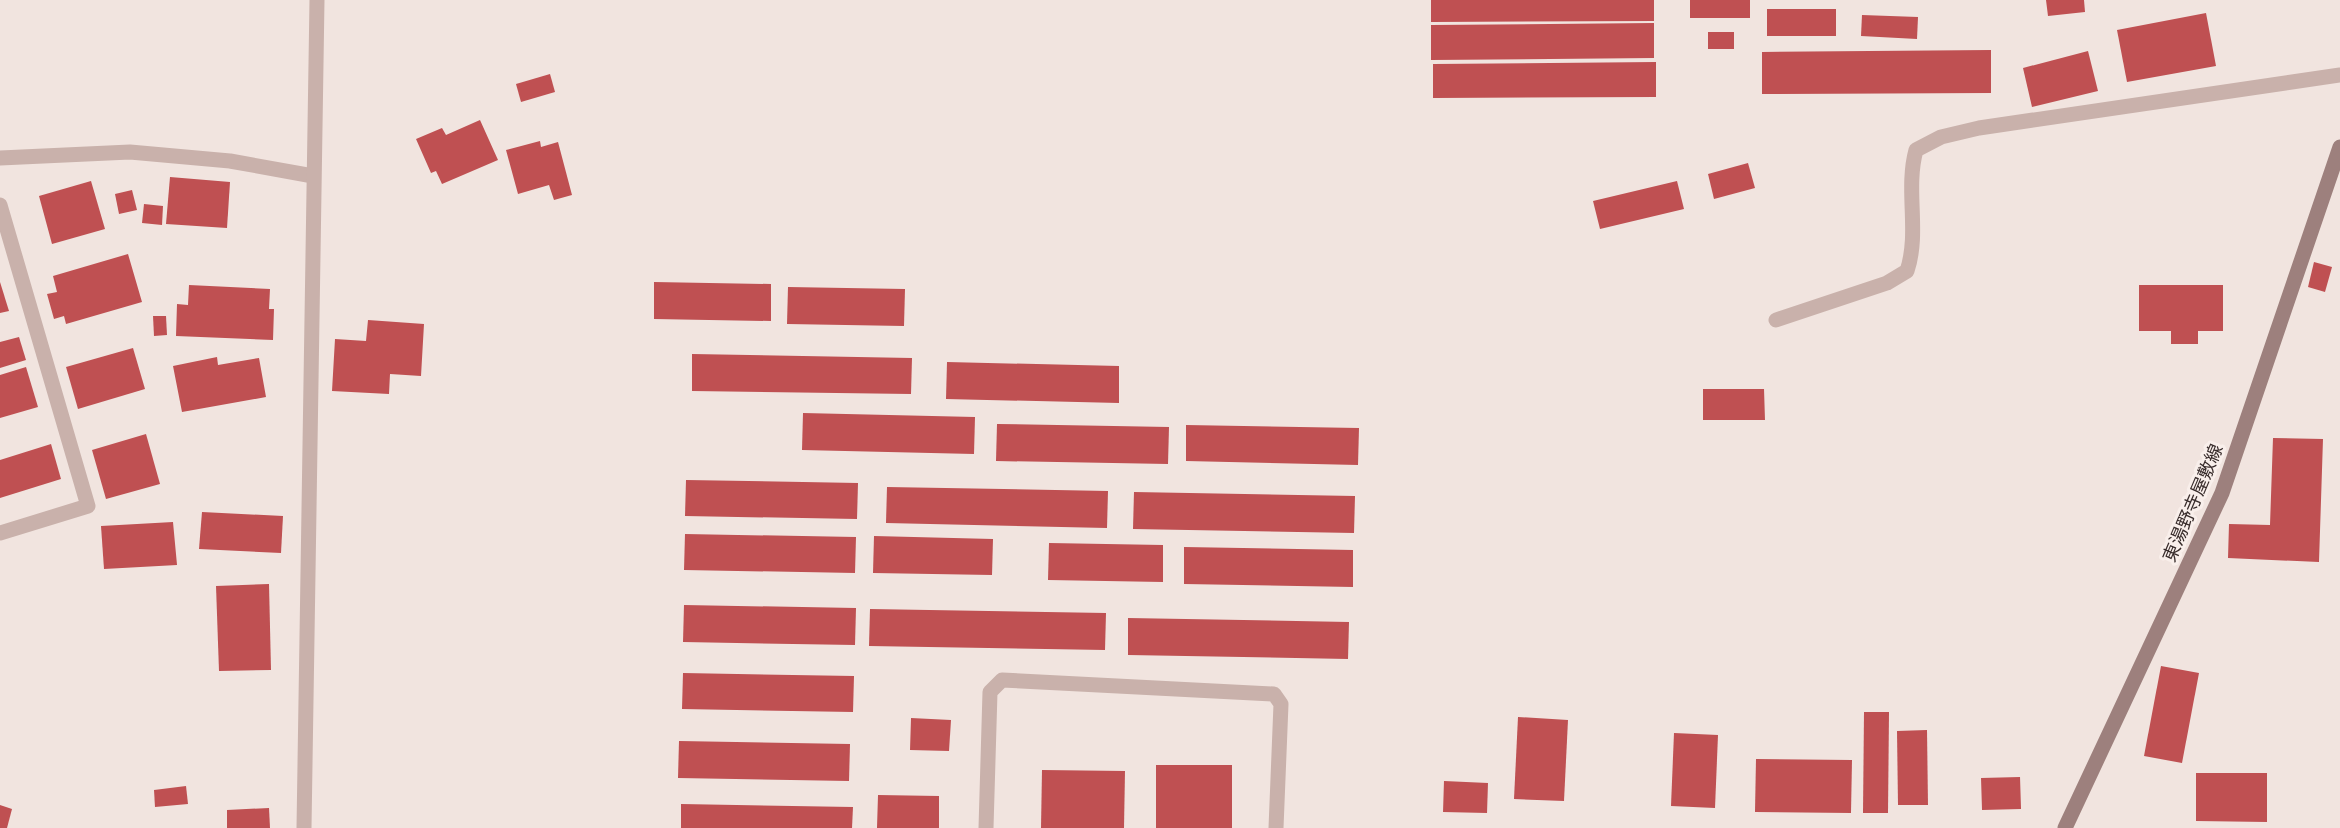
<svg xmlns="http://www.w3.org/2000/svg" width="2340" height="828" viewBox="0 0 2340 828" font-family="'Asap Condensed','Noto Sans JP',sans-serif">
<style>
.building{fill:#bf5052}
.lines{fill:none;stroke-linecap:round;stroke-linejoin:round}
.lane{stroke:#c9b1ab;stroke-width:15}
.street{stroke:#c9b1ab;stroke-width:15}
.secondary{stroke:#9d807d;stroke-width:15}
.labels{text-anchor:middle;stroke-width:6;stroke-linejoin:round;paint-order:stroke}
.street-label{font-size:18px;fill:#372b2a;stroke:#f9efeb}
</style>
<rect width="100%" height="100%" fill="#f1e4df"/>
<g class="building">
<path d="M1431,0H1654V21L1431,22Z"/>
<rect x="1690" y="0" width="60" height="18"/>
<path d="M2046,0H2084L2085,12L2048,16Z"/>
<rect x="1767" y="9" width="69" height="27"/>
<path d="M2206,13L2216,66L2127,82L2117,30Z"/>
<path d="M1862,15L1918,17L1917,39L1861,36Z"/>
<path d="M1654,23V58L1431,60V25Z"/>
<rect x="1708" y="32" width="26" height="17"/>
<path d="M1991,50V93L1762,94V52Z"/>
<path d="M2088,51L2098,91L2032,107L2023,68Z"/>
<path d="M1656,62V97L1433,98V64Z"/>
<path d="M550,74L555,92L521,102L516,84Z"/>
<path d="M480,120L498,160L442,184L436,171L431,173L416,139L442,128L446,135Z"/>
<path d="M540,141L541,147L558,142L572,195L554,200L549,185L518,194L506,150Z"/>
<path d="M1748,163L1755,188L1714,199L1708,174Z"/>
<path d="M170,177L230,182L227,228L166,224Z"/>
<path d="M91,181L105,229L52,244L39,196Z"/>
<path d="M1677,181L1684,209L1600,229L1593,201Z"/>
<path d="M132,190L137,210L119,214L115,194Z"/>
<path d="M144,204L163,206L162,225L142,223Z"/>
<path d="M128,254L142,302L66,324L64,316L54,319L47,294L57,292L53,276Z"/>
<path d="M2314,262L2332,267L2325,292L2308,287Z"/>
<path d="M0,282L9,311L0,313Z"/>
<path d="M654,282L771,284V321L654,319Z"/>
<path d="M189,285L270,289L269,309H274L273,340L176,336L177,304L188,305Z"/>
<path d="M2139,285H2223V331H2198V344H2171V331H2139Z"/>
<path d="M788,287L905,289L904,326L787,324Z"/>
<path d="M153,316H166L167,335L154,336Z"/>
<path d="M368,320L424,324L421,376L390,374L389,394L332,391L335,339L366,341Z"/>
<path d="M19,337L26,360L0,368V342Z"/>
<path d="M133,348L145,389L78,409L66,367Z"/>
<path d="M692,354L912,358L911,394L692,391Z"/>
<path d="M217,357L218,365L259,358L266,397L182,412L173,366Z"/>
<path d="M947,362L1119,366V403L946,399Z"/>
<path d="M26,367L38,407L0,418V375Z"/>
<path d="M1703,389H1764L1765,420H1703Z"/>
<path d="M803,413L975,417L974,454L802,450Z"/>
<path d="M997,424L1169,427L1168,464L996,461Z"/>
<path d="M1186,425L1359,428L1358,465L1186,461Z"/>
<path d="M146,434L160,484L106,499L92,450Z"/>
<path d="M2273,438L2323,439L2319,562L2228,558L2229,524L2270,525Z"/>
<path d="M51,444L61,479L0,498V460Z"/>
<path d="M686,480L858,483L857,519L685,516Z"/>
<path d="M887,487L1108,491L1107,528L886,523Z"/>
<path d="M1134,492L1355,496L1354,533L1133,529Z"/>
<path d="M202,512L283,516L281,553L199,549Z"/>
<path d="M173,522L177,565L104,569L101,526Z"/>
<path d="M685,534L856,537L855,573L684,570Z"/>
<path d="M874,536L993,539L992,575L873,573Z"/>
<path d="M1049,543L1163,545V582L1048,580Z"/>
<path d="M1184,547L1353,550V587L1184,584Z"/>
<path d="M269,584L271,670L219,671L216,586Z"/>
<path d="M684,605L856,608L855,645L683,642Z"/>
<path d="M870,609L1106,613L1105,650L869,646Z"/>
<path d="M1128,618L1349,622L1348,659L1128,655Z"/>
<path d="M2161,666L2199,673L2182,763L2144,756Z"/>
<path d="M683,673L854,676L853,712L682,709Z"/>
<path d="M1864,712H1889L1888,813H1863Z"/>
<path d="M1518,717L1568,720L1564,801L1514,799Z"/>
<path d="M911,718L951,720L949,751L910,750Z"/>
<path d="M1927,730L1928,805H1898L1897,731Z"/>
<path d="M1674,733L1718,735L1715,808L1671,806Z"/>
<path d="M679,741L850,744L849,781L678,778Z"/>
<path d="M1756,759L1852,760L1851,813L1755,812Z"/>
<rect x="1156" y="765" width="76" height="63"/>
<path d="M1042,770L1125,771L1124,828H1041Z"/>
<path d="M2196,773H2267V822L2196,821Z"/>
<path d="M2020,777L2021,809L1982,810L1981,778Z"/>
<path d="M1444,781L1488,783L1487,813L1443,812Z"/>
<path d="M186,786L188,804L155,807L154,790Z"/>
<path d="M878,795L939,796V828H877Z"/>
<path d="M681,804L853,807L852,828H681Z"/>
<path d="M0,805L12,809L7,828H0Z"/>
<path d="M269,808L270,828H227V810Z"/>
</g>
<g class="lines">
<path class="lane" d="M986,828L990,692L1002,680L1274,694L1281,704L1276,828"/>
<g class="street">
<path d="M0,158L130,152L230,161L313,176"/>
<path d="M0,205L88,506L0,533"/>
<path d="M1776,320L1887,283L1907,271C1920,232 1905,190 1916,150L1941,137L1979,128L2340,75"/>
<path d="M304,828L317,0"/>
</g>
<path class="secondary" d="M2065,828L2222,493L2340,147"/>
</g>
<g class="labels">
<g class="street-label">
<text transform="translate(2193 503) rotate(-67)" y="6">東湯野寺屋敷線</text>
</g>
</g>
</svg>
